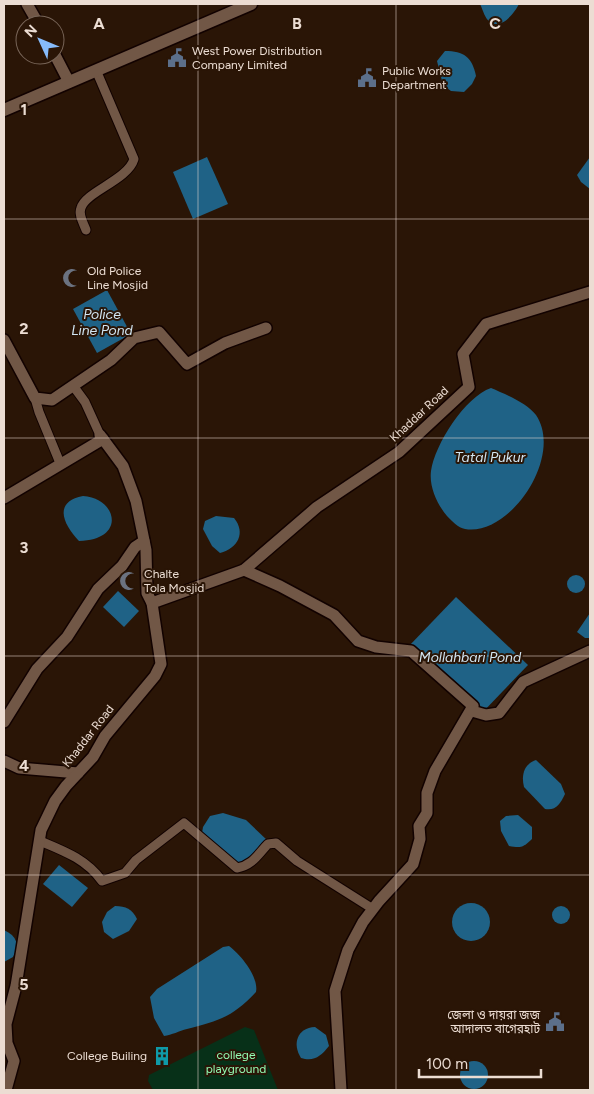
<svg xmlns="http://www.w3.org/2000/svg" width="594" height="1094" viewBox="0 0 594 1094" font-family="Figtree,'Noto Sans Bengali',sans-serif">
<style>
.green{fill:#073018}
.water{fill:#1f6286}
.lines{fill:none;stroke-linecap:round;stroke-linejoin:round}
.minor-casing{stroke:#120200;stroke-width:11}
.tertiary-casing{stroke:#120200;stroke-width:14}
.secondary-casing{stroke:#120200;stroke-width:15}
.minor{stroke:#715746;stroke-width:9}
.tertiary{stroke:#715746;stroke-width:11}
.secondary{stroke:#715746;stroke-width:12}
.grid{fill:none;stroke:#ecddd3;stroke-width:1;stroke-opacity:0.55}
.labels{text-anchor:middle;stroke-width:4;stroke-linejoin:round;paint-order:stroke}
.poi-label{font-size:12px;fill:#ecddd3;stroke:#2a1506;text-anchor:start}
.street-label{font-size:12px;fill:#ecddd3;stroke:#2a1506}
.park-label{font-size:12px;fill:#92fbb3;stroke:#2a1506}
.water-label{font-size:14px;font-style:italic;fill:#d2e6f3;stroke:#2a1506}
.grid-label{font-size:16px;text-anchor:middle;font-weight:bold;fill:#ecddd3;stroke:#2a1506;stroke-width:4;stroke-linejoin:round;paint-order:stroke}
</style>
<rect width="100%" height="100%" fill="#2a1506"/>
<path class="green" d="M245,1027L254,1030L278,1090H153L148,1081L149,1075Z"/>
<g class="water">
<path d="M480,4H519C515,12 502,30 490,22C485,19 483,10 480,4Z"/>
<path d="M445,51C464,51 472,57 476,76L472,84L464,92L451,91L443,85L437,61Z"/>
<path d="M207,157L228,204L193,219L173,172Z"/>
<path d="M590,157V189L581,182L577,175Z"/>
<path d="M107,290L131,334L97,353L73,309Z"/>
<path d="M491,388C505,394 527,403 536,415C564,456 510,537 465,529C458,528 452,521 447,516C437,504 429,487 431,471C435,444 465,397 491,388Z"/>
<path d="M83,496C117,498 127,540 79,541C64,525 52,502 83,496Z"/>
<path d="M216,516L234,518C246,533 238,548 220,553L212,546L203,529L205,521Z"/>
<circle cx="576" cy="584" r="9"/>
<path d="M118,591L139,611L124,627L103,607Z"/>
<path d="M456,597L528,665L481,714L409,646Z"/>
<path d="M590,613V638H585L577,632Z"/>
<path d="M536,760L561,784L565,794C560,804 556,811 545,809L524,787C521,775 524,764 536,760Z"/>
<path d="M223,813L246,820L268,841C267,859 257,865 241,866L202,833L203,827L210,816Z"/>
<path d="M518,815L532,827V839C523,848 520,848 509,846L501,831L500,821L506,816Z"/>
<path d="M59,865L88,888L72,907L43,884Z"/>
<circle cx="471" cy="922" r="19"/>
<circle cx="561" cy="915" r="9"/>
<path d="M115,906C126,906 132,909 137,919L129,931L113,939L104,932L102,922L107,912Z"/>
<path d="M4,930C17,936 20,945 13,957L4,962Z"/>
<path d="M229,946C241,955 259,977 256,992C233,1017 218,1021 187,1029C179,1031 172,1035 164,1036L154,1018L150,997L157,989L223,947Z"/>
<path d="M315,1027L326,1035L329,1046C321,1056 314,1062 301,1058C292,1044 297,1028 315,1027Z"/>
<circle cx="474" cy="1075" r="14"/>
</g>
<g class="lines">
<g class="minor-casing">
<g id="minor">
<path d="M86,230C84,224 78,215 81,208C85,192 128,180 134,159L96,70"/>
<path d="M74,387L85,402L100,435"/>
<path d="M35,398L39,412L60,463"/>
<path d="M40,841C64,851 86,859 102,881L125,873L136,860L184,823L237,868C253,865 258,854 268,844L276,843L297,861L373,909"/>
</g>
</g>
<g class="tertiary-casing">
<g id="tertiary">
<path d="M27,4L39,25"/>
<path d="M55,55L69,82"/>
<path d="M4,340L35,398L52,400L111,360L134,338L159,332L187,364L225,343L266,328"/>
<path d="M4,498L103,439L100,435"/>
<path d="M244,570L317,507L399,452L469,387L463,354L486,324L590,292"/>
<path d="M152,603L244,570L280,586L334,615L358,641L376,647L411,651L473,706L435,771L427,793V813L419,826L420,839L413,864L379,901L363,922L348,950L335,991L341,1090"/>
<path d="M472,711L486,715L499,713L523,682L590,651"/>
<path d="M4,722L37,669L67,637L98,589L122,566L135,547L144,541"/>
<path d="M4,761L19,768L78,773"/>
<path d="M6,1090L14,1061L7,1043L6,1024L16,986L41,830L55,801L66,786L93,757L105,736L155,676L161,664L152,603L147,593L146,550L136,501L123,466L103,439"/>
</g>
</g>
<g class="secondary-casing">
<path id="secondary" d="M4,110L251,4"/>
</g>
<use href="#minor" class="minor"/>
<use href="#tertiary" class="tertiary"/>
<use href="#secondary" class="secondary"/>
</g>
<path class="grid" d="M198,4V1090M396,4V1090M4,219H590M4,438H590M4,656H590M4,875H590"/>
<defs>
<g id="civic-bare" transform="scale(1.5)"><path d="M-.6-6.5H3V-4.5H.6V-3L4-1V1h2V6H-6V1h2V-1L-.6-3ZM-1.2 2.5V6h2.4V2.5Z" fill="#5c6f8a" stroke="#2a1506" stroke-width="2.5" paint-order="stroke"/></g>
<g id="mosque-bare" transform="scale(1.5)"><path d="M3.5-4.9A6 6 0 1 0 3.5 4.9A5 5 0 1 1 3.5-4.9Z" fill="#6b7280" stroke="#2a1506" stroke-width="2.5" paint-order="stroke"/></g>
<g id="building-bare" transform="scale(1.5)"><path d="M-4-6H4V6H1V3H-1V6H-4ZM-2.5-4.3h1.7v1.8h-1.7ZM.8-4.3h1.7v1.8H.8ZM-2.5-1h1.7V.8h-1.7ZM.8-1h1.7V.8H.8Z" fill="#0f9aa8" stroke="#2a1506" stroke-width="2.5" paint-order="stroke"/></g>
</defs>
<g fill-rule="evenodd">
<use href="#civic-bare" x="177" y="58"/>
<use href="#civic-bare" x="367" y="78"/>
<use href="#mosque-bare" x="72" y="278"/>
<use href="#mosque-bare" x="129" y="581"/>
<use href="#civic-bare" x="555" y="1022"/>
<use href="#building-bare" x="162" y="1056"/>
</g>
<g class="labels">
<g class="poi-label">
<text x="192" y="55">West Power Distribution<tspan x="192" dy="14">Company Limited</tspan></text>
<text x="382" y="75">Public Works<tspan x="382" dy="14">Department</tspan></text>
<text x="87" y="275">Old Police<tspan x="87" dy="14">Line Mosjid</tspan></text>
<text x="144" y="578">Chalte<tspan x="144" dy="14">Tola Mosjid</tspan></text>
<text x="540" y="1019" text-anchor="end">জেলা ও দায়রা জজ<tspan x="540" dy="14">আদালত বাগেরহাট</tspan></text>
<text x="147" y="1060" text-anchor="end">College Builing</text>
</g>
<g class="street-label">
<text transform="translate(419 414) rotate(-43)" y="4">Khaddar Road</text>
<text transform="translate(88 736) rotate(-52)" y="4">Khaddar Road</text>
</g>
<g class="park-label">
<text x="236" y="1059">college<tspan x="236" dy="14">playground</tspan></text>
</g>
<g class="water-label">
<text x="102" y="319">Police<tspan x="102" dy="16">Line Pond</tspan></text>
<text x="490" y="462">Tatal Pukur</text>
<text x="470" y="662">Mollahbari Pond</text>
</g>
</g>
<g class="grid-label">
<text x="99" y="29">A</text>
<text x="297" y="29">B</text>
<text x="495" y="29">C</text>
<text x="24" y="115">1</text>
<text x="24" y="334">2</text>
<text x="24" y="553">3</text>
<text x="24" y="771">4</text>
<text x="24" y="990">5</text>
</g>
<rect width="594" height="1094" fill="none" stroke="#ecddd3" stroke-width="10"/>
<g transform="translate(40 40) rotate(314)"><circle r="24" fill="#2a1506" stroke="#786558"/>
<path d="M0-4L9 19L0 12L-9 19Z" fill="#86bbfb"/>
<text y="-8" font-size="14" font-weight="bold" text-anchor="middle" fill="#ecddd3">N</text>
</g>
<path d="M419 1069v8h122v-8" fill="none" stroke="#ecddd3" stroke-width="2.5"/>
<text x="426" y="1069" font-size="15" fill="#ecddd3" stroke="#2a1506" stroke-width="4" paint-order="stroke">100 m</text>
</svg>
